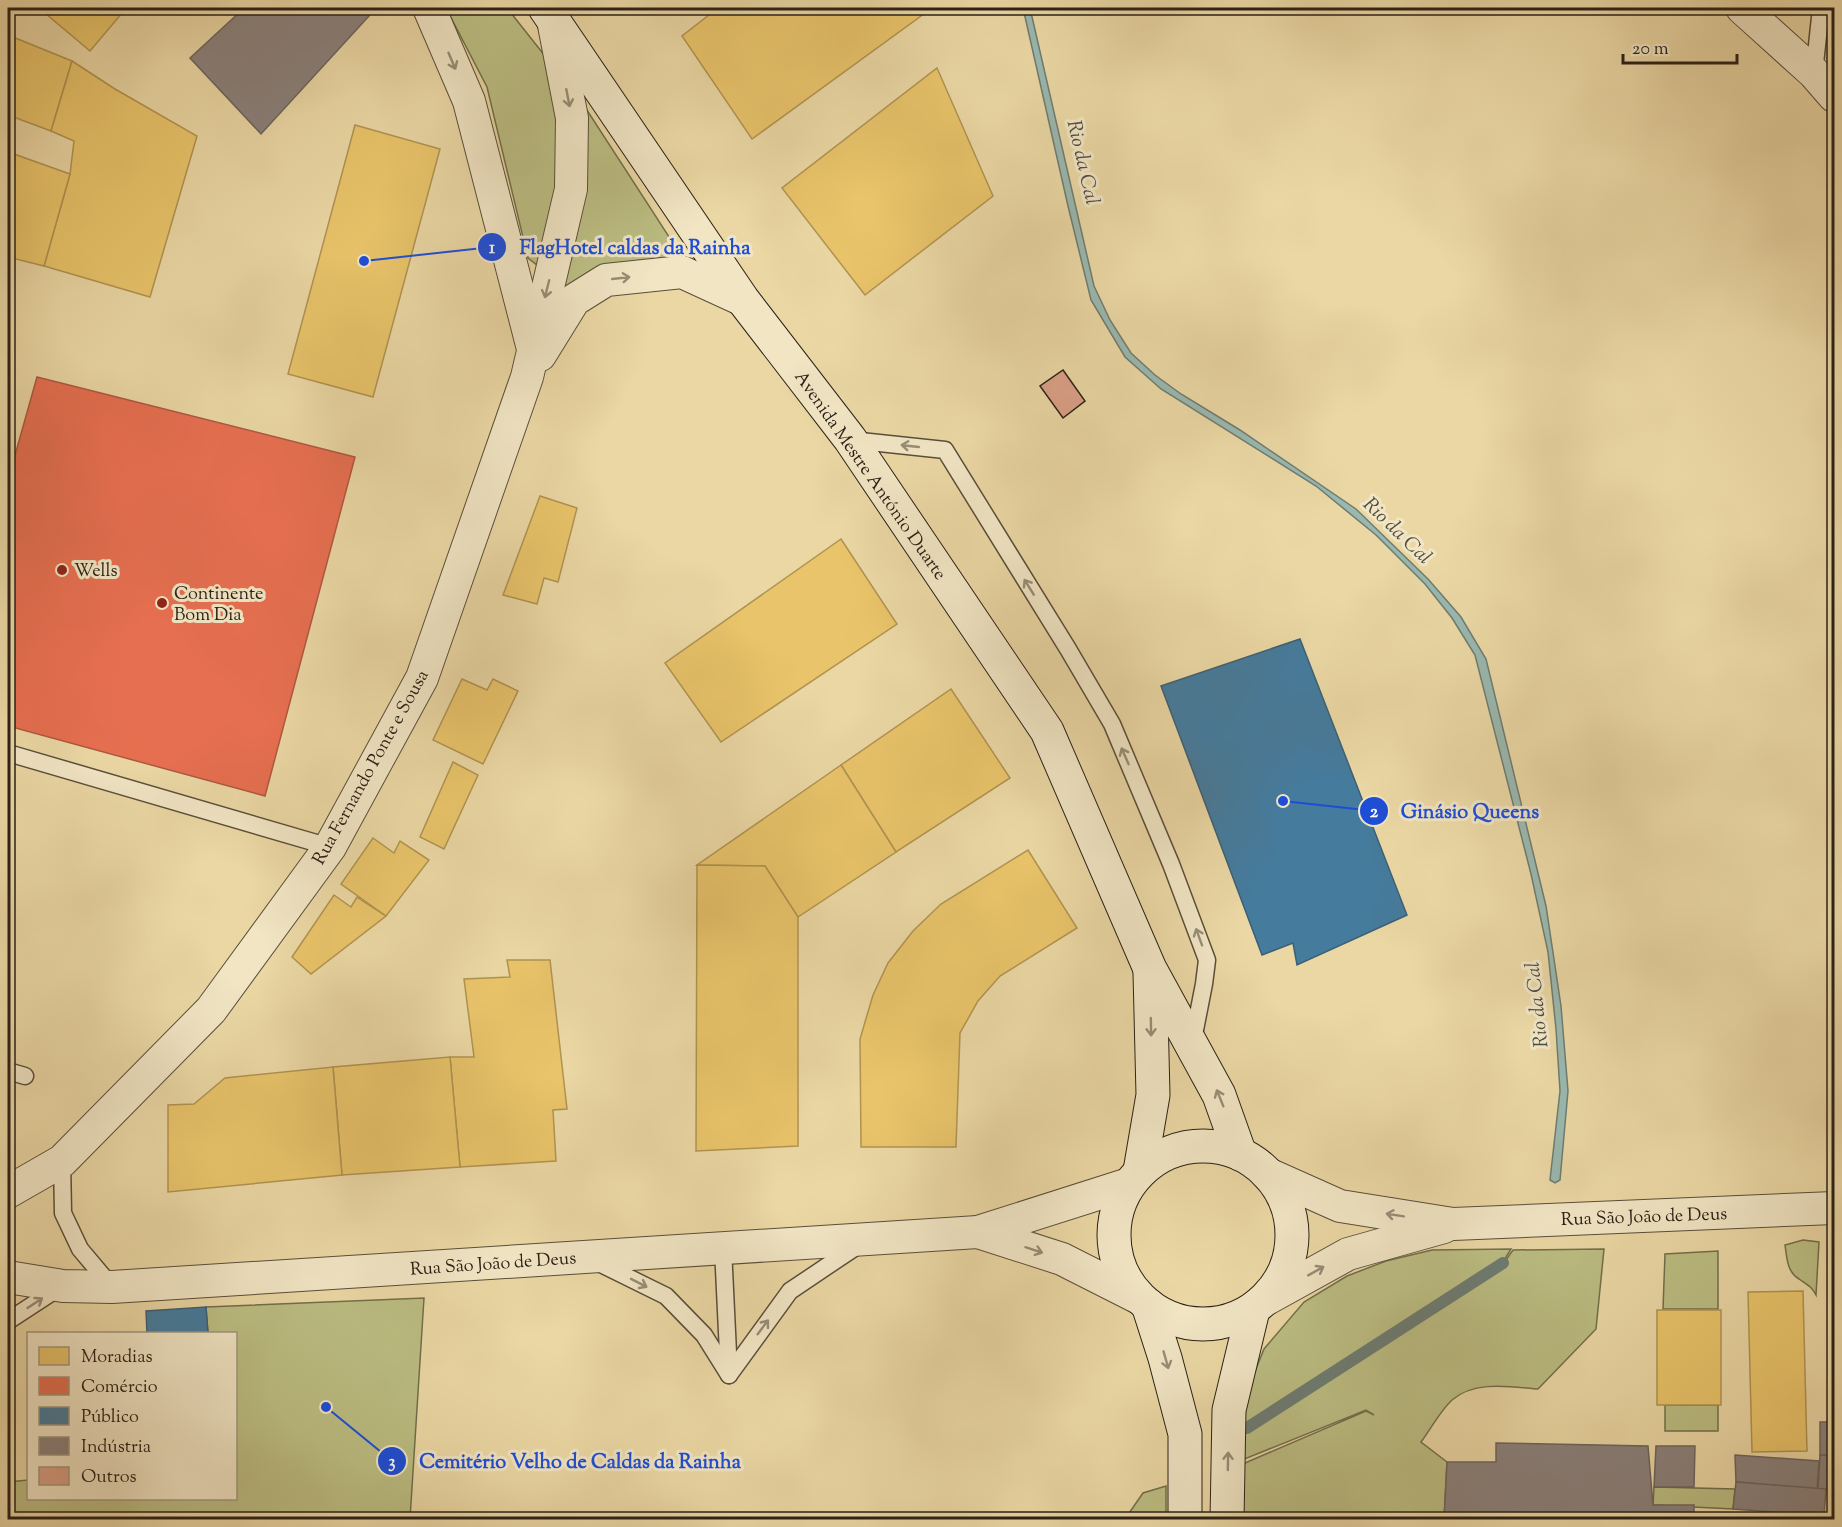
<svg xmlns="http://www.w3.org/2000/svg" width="1842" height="1527" viewBox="0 0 1842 1527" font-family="'Sorts Mill Goudy',serif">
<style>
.green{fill:#bbbd82;stroke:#726f4c;stroke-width:1.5}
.water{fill:#9ab8af;stroke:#6d7c72;stroke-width:1.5}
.homes{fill:#e9c46a;stroke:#b09351;stroke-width:1.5}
.shops{fill:#e76f51;stroke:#ae583f;stroke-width:1.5}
.public{fill:#457b9d;stroke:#3d6074;stroke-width:1.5}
.industry{fill:#8a817c;stroke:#6d645d;stroke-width:1.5}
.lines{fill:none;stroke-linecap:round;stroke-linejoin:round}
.stream{stroke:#6d7c72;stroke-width:12}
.building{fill:#daa087;stroke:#2a2116;stroke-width:1.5}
.service-casing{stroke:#5a4e3a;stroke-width:19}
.minor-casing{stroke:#5a4e3a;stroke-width:34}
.secondary-casing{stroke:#2a2116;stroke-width:35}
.service{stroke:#f1e5c4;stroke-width:16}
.minor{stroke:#f1e5c4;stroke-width:32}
.secondary{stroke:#f1e5c4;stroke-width:33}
.oneway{stroke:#978d76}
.poi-dot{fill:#8f2418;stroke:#f1e5c4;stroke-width:2}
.labels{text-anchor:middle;stroke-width:6;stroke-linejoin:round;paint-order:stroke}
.street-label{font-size:18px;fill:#2a2116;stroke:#f1e5c4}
.poi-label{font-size:18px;fill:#2a2116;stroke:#f1e5c4;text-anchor:start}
.water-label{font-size:20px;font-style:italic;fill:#4c4e44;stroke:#f1e5c4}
.leader{fill:none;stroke:#1d4ed8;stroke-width:2}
.callout-dot{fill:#1d4ed8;stroke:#f1e5c4;stroke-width:2}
.mark-label{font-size:18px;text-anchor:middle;font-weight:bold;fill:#fff}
.callout-label{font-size:20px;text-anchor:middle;font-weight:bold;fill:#1d4ed8;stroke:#f1e5c4;stroke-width:6;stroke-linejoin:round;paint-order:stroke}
</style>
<rect width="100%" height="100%" fill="#ead7a4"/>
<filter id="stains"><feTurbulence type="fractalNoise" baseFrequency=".00333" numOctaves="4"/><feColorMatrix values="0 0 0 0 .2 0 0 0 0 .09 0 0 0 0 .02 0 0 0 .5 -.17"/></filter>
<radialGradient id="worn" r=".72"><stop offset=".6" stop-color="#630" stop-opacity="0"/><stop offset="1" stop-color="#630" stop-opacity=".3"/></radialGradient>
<g class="green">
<path d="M446,8H507L583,104L684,260L570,291L528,258L487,87Z"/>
<path d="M1803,1240L1819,1242L1816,1295C1811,1286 1808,1285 1799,1279C1787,1272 1787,1258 1785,1245Z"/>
<path d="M1511,1249L1503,1262L1298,1397L1504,1263L1513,1250L1604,1249L1596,1329L1538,1389C1511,1387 1475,1380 1452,1400C1441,1410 1430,1430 1421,1442L1447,1462L1444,1519L1237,1520L1238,1466L1366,1411L1374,1415L1366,1410L1242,1460L1240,1436L1245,1431L1243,1401L1264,1349L1304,1302L1347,1276L1386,1261L1432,1250Z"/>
<path d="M1718,1251V1309H1663L1665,1254Z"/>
<path d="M424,1298L410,1519H8V1482L28,1480V1498H236V1334L208,1333L206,1307Z"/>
<rect x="1665" y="1405" width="53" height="26"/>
<path d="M1166,1486V1519H1125L1143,1493Z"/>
<path d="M1654,1487L1735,1489L1733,1509L1653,1505Z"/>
</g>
<path class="water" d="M1023,8H1030L1094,286L1110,320L1131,353L1155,375L1181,394L1240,430L1356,509L1428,579L1461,617L1486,659L1546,906L1561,1006L1568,1091L1560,1180L1555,1183L1550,1180L1560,1091L1556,1029L1548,952L1531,874L1475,655L1452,618L1425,584L1376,535L1316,486L1161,389L1125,357L1091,300L1068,206Z"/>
<g class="homes">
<path d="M39,8H117L123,12L90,51Z"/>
<path d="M718,8H932L752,139L682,36Z"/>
<path d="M8,35L72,61L51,131L8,115Z"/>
<path d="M72,61L115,89L197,136L150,297L44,266L70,174L74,141L51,131Z"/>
<path d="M937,68L993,196L865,295L782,188Z"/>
<path d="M355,125L440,149L373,397L288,374Z"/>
<path d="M8,146L14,154L70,174L44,266L8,257Z"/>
<path d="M540,496L577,508L558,582L544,578L537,604L503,595Z"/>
<path d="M841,539L897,624L721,742L665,663Z"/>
<path d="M462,679L487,690L493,679L518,691L483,764L433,740Z"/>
<path d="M951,689L1010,778L896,852L841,765Z"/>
<path d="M453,762L478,775L444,849L420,837Z"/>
<path d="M841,765L896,852L798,917L765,866L697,865Z"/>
<path d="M373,838L394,853L400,841L429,860L386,916L341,884Z"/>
<path d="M1028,850L1077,928L1000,976L978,1001L960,1033L956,1147H861L860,1039L873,995L888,963L913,931L941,904Z"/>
<path d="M697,865L765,866L798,917V1146L696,1151Z"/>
<path d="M334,895L351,907L357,897L386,916L311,974L292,957Z"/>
<path d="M507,960H550L567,1109L553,1110L556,1161L460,1167L450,1057H474L464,979L510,977Z"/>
<path d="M450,1057L460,1167L342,1175L333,1067Z"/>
<path d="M333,1067L342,1175L168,1192V1105L194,1104L225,1078Z"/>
<path d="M1803,1291L1807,1451L1752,1452L1748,1292Z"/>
<rect x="1829" y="1302" width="5" height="105"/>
<rect x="1657" y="1310" width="64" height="95"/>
</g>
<path class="shops" d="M37,377L355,457L265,796L8,726V480Z"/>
<g class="public">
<path d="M1300,639L1407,915L1297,965L1293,943L1262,955L1161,686Z"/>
<path d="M206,1307L208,1334H147L146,1311Z"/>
</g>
<g class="industry">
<path d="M241,8H362L369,16L261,134L190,58L243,9Z"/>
<path d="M1820,1422H1834V1456L1820,1455Z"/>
<path d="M1496,1443L1648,1446L1653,1505H1694V1520H1444L1447,1462H1496Z"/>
<path d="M1656,1446H1695L1694,1487H1654Z"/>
<path d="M1735,1455L1819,1461L1817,1489L1736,1482Z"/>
<path d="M1820,1455L1834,1456V1490H1818Z"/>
<path d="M1736,1482L1826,1489L1824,1516L1733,1509Z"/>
</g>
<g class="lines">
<path class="stream" d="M1247,1428L1503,1263"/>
</g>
<path class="building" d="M1063,370L1085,401L1063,418L1040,386Z"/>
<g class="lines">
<g class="service-casing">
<g id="service">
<path d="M1814,73L1821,8"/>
<path d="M851,440L945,450L1068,649L1112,724L1171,864L1207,960L1204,984L1193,1040"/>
<path d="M8,753L330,847"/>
<path d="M8,1071L25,1076"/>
<path d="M62,1161L63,1213L80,1249L112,1287"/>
<path d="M723,1248L729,1374"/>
<path d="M597,1262L666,1296L704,1335L729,1375"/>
<path d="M8,1321L60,1287"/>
<path d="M729,1375L790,1291L860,1244"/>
</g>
</g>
<g class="minor-casing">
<g id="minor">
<path d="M429,8L469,101L532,345"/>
<path d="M1742,8L1814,73L1834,96"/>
<path d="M540,355L574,300L606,280L682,272L743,300"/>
<path d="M1266,1173L1340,1206L1453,1224L1834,1208"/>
<path d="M8,1192L62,1161L211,1010L330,847L422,678L527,377L571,189L572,118L553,20"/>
<path d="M978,1232L1062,1259L1139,1298"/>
<path d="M8,1277L63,1286L112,1287L978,1232L1129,1184"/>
<path d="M1265,1300L1348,1254L1444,1227"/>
</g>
</g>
<g class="secondary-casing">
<g id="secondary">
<path d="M545,8L743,300L850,439L1047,731L1150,969L1219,1095L1240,1154"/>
<circle cx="1203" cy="1235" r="89"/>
<path d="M1140,1171L1153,1095L1150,973"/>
<path d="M1148,1305L1165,1358L1185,1434V1520"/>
<path d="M1227,1520L1229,1410L1253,1310"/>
</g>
</g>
<use href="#service" class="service"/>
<use href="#minor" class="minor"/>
<use href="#secondary" class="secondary"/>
</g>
<defs><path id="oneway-shaft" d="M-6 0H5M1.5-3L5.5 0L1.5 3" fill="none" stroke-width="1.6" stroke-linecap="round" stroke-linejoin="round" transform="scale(1.5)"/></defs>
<g class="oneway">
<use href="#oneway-shaft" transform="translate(452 61) rotate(67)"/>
<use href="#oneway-shaft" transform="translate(568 98) rotate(79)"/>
<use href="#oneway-shaft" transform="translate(621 278) rotate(-6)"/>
<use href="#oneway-shaft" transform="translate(547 289) rotate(104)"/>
<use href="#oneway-shaft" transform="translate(910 446) rotate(-174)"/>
<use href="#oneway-shaft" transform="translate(1029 587) rotate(-122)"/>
<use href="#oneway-shaft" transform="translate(1125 756) rotate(-114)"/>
<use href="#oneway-shaft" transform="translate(1199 937) rotate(-110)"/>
<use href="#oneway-shaft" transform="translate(1151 1027) rotate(89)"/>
<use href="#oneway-shaft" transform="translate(1220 1098) rotate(-112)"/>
<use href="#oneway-shaft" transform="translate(1395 1215) rotate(-171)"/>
<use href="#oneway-shaft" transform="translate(1034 1250) rotate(18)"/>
<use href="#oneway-shaft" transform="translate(1316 1271) rotate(-29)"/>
<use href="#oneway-shaft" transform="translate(639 1283) rotate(27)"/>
<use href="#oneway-shaft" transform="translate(35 1303) rotate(-33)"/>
<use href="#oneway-shaft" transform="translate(763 1327) rotate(-53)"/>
<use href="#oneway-shaft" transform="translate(1166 1360) rotate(74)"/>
<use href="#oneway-shaft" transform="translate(1228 1461) rotate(-89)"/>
</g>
<g class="poi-dot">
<circle cx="62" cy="570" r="6"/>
<circle cx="162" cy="603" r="6"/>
</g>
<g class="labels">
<g class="street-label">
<text transform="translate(871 475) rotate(55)" y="6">Avenida Mestre António Duarte</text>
<text transform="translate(370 767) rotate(-61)" y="6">Rua Fernando Ponte e Sousa</text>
<text transform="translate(1644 1216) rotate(-2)" y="6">Rua São João de Deus</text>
<text transform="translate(493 1263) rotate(-4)" y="6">Rua São João de Deus</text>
</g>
<g class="poi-label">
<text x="74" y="576">Wells</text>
<text x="174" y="599">Continente<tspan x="174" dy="21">Bom Dia</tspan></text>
</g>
<g class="water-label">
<text transform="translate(1084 162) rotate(77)" y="7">Rio da Cal</text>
<text transform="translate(1398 530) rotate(44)" y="7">Rio da Cal</text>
<text transform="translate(1536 1005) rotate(-96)" y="7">Rio da Cal</text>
</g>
</g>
<path class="leader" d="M364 261L492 247M1283 801L1374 811M326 1407L392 1461"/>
<g class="callout-dot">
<circle cx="364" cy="261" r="6"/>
<circle cx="1283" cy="801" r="6"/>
<circle cx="326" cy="1407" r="6"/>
<circle cx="492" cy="247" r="15"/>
<circle cx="1374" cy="811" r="15"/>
<circle cx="392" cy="1461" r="15"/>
</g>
<g class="mark-label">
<text x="492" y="253">1</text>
<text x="1374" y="817">2</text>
<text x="392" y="1467">3</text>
</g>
<g class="callout-label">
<text x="635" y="254">FlagHotel caldas da Rainha</text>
<text x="1470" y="818">Ginásio Queens</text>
<text x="580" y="1468">Cemitério Velho de Caldas da Rainha</text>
</g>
<rect width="1842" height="1527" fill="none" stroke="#ead7a4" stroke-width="30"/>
<rect x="9" y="9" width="1824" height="1509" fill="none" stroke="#2a2116" stroke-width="3"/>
<rect x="15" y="15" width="1812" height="1497" fill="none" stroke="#2a2116" stroke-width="1.5"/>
<rect x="27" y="1332" width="210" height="168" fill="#f1e5c4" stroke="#a1977e" stroke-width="1.5"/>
<rect x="39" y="1347" width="30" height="18" fill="#e9c46a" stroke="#a1977e" stroke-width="1.5"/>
<text x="81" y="1362" font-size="18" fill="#2a2116">Moradias</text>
<rect x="39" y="1377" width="30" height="18" fill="#e76f51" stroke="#a1977e" stroke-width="1.5"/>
<text x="81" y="1392" font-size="18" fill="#2a2116">Comércio</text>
<rect x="39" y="1407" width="30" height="18" fill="#457b9d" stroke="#a1977e" stroke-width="1.5"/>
<text x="81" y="1422" font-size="18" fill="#2a2116">Público</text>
<rect x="39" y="1437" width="30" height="18" fill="#8a817c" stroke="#a1977e" stroke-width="1.5"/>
<text x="81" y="1452" font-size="18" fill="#2a2116">Indústria</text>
<rect x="39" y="1467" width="30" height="18" fill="#daa087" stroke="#a1977e" stroke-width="1.5"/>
<text x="81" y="1482" font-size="18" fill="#2a2116">Outros</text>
<path d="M1623 54v9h114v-9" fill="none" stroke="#2a2116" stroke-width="3"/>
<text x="1632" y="54" font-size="18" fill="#2a2116" stroke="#f1e5c4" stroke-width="4.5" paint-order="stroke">20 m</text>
<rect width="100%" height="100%" filter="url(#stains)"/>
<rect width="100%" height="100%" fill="url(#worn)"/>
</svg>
